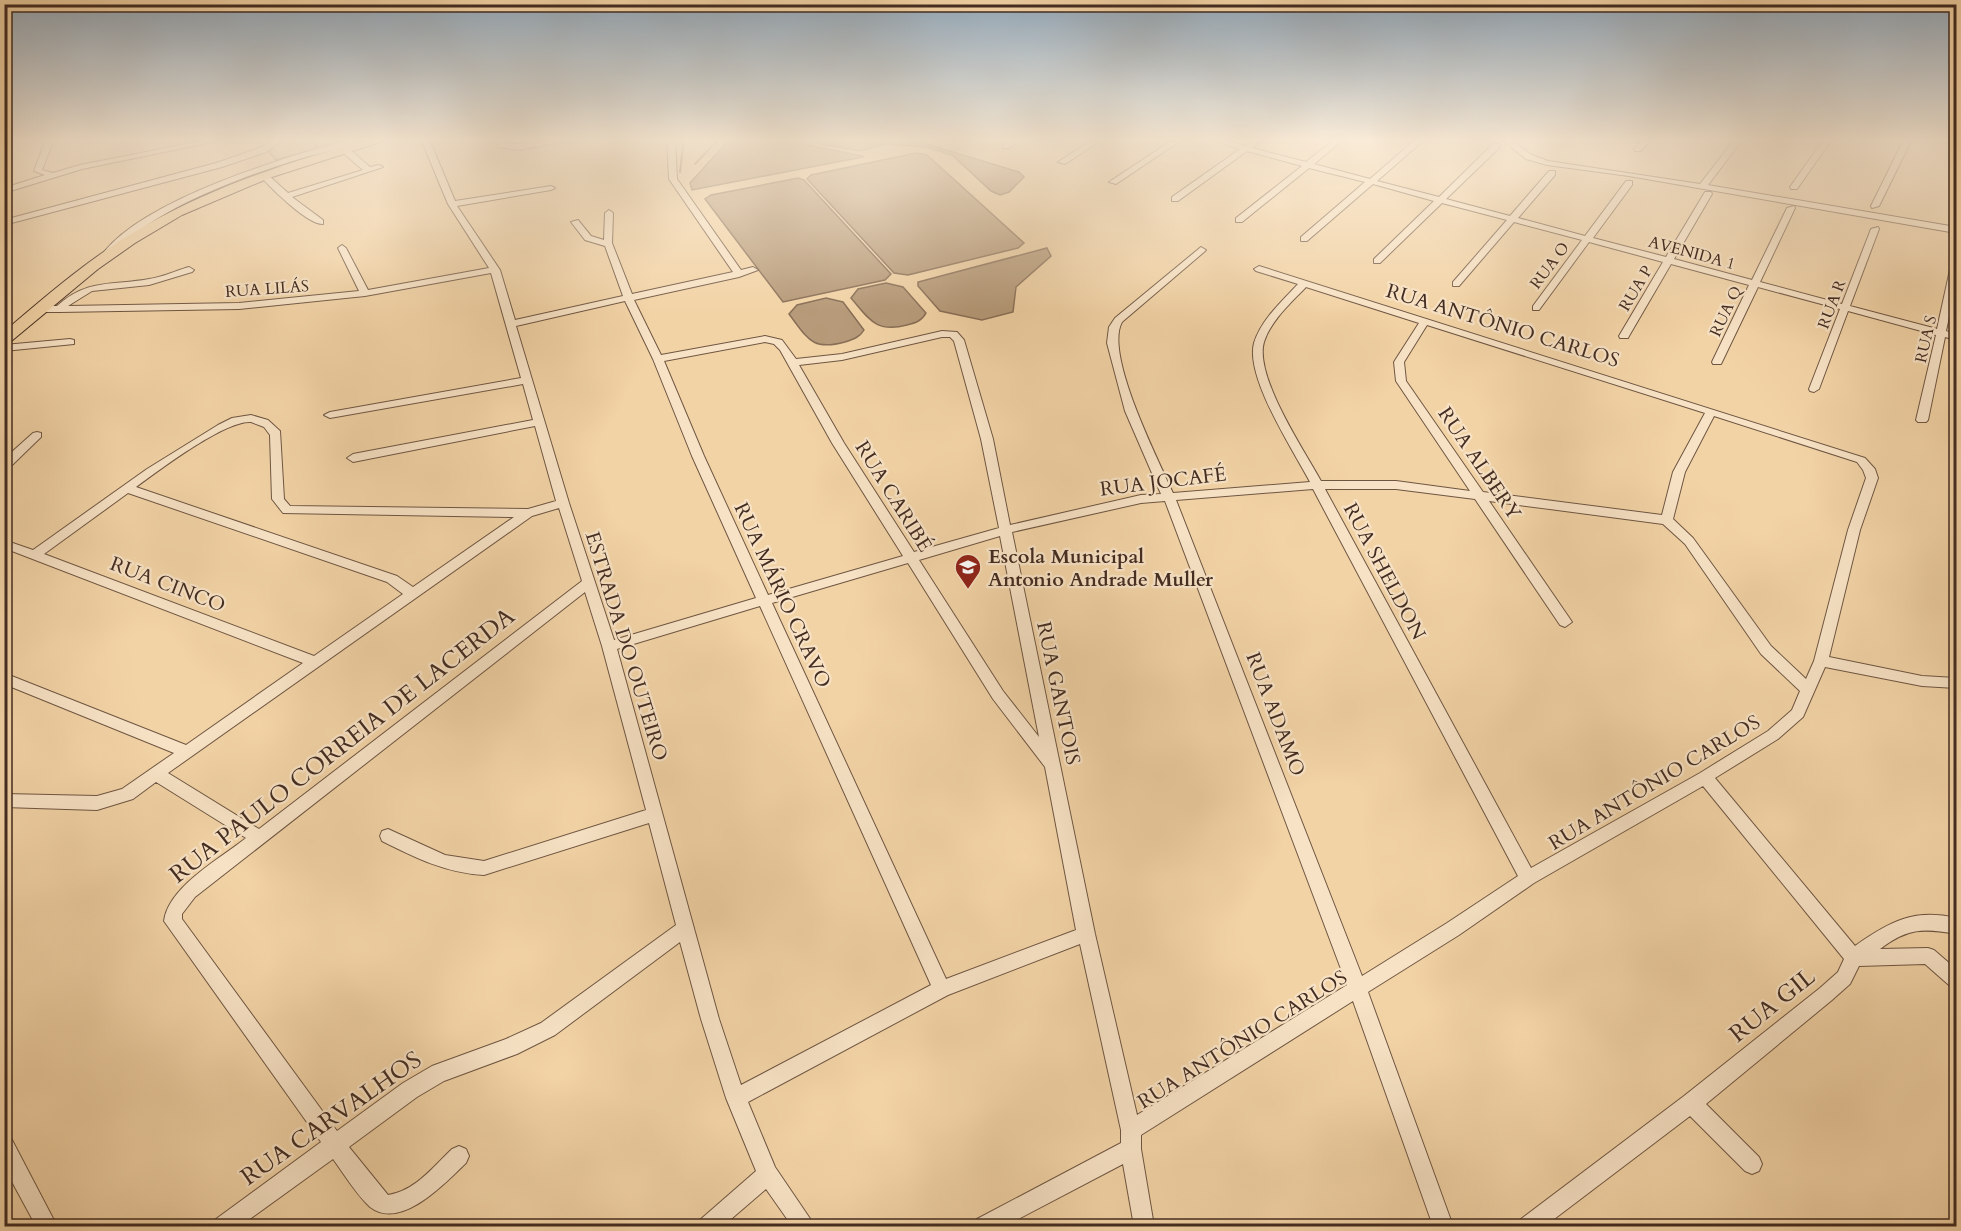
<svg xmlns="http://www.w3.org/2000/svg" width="1961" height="1231" viewBox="0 0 1961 1231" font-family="Cardo,serif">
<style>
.green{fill:#d4b78f;stroke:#8c7258;stroke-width:1.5}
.water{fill:#b69a79;stroke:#886e56;stroke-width:1.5}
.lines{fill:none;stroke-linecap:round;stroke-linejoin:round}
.stream{stroke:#886e56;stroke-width:2}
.minor-casing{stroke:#6f5642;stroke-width:2}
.highway-casing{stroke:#432c21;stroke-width:2}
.minor{fill:#f7e2c5;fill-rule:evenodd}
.highway{fill:#f2d3a6;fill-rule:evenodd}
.labels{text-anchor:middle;stroke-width:4.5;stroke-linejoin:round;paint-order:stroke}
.far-street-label{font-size:16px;fill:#432c21;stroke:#f7e2c5}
.street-label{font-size:20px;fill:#432c21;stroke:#f7e2c5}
.poi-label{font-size:20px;font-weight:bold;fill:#432c21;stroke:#f7e2c5;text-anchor:start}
.near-street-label{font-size:24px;fill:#432c21;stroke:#f7e2c5}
</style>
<rect width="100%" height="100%" fill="#f2d3a6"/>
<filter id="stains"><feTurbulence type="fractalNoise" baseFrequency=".00333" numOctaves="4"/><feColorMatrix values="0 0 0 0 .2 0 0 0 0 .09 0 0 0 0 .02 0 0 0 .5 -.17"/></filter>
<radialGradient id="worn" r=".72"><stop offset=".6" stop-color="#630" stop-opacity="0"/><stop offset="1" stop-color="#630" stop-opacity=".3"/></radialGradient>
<path class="green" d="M284,139H308L319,148L276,160L269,152L274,145Z"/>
<g class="water">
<path d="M730,139H777L863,156V157L692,190L690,183Z"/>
<path d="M795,139H910L1019,172L1024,177L1009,192L1000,195L991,191L952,155L926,147L887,144L859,151Z"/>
<path d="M916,153L927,155L1024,243L1018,248L908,275L894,273L807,179L811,175Z"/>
<path d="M798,178L804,180L891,274L885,280L783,302L705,199L711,195Z"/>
<path d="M1047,248L1051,256L1016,287L1013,312L982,320L940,311L918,286V282Z"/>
<path d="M886,283L903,287L926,313C922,321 915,323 907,325C876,333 870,320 851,298L858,289Z"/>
<path d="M826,298L843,302L864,330C860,337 854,339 845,342C812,351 808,339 789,314L797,305Z"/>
</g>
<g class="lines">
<g class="stream">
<path d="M680,139L683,146L680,172"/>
<path d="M695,164L719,139"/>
</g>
<g class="minor-casing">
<g id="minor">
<path d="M46,139H54L42,170L53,173L80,165L211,139H227L82,169L4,193V188L45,175L34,171Z"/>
<path d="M275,139H284L266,152L222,167L4,225V220L216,163L260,148Z"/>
<path d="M352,139H365C350,148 317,153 299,159C241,177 154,209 112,254L104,252C148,198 285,157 352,139Z"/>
<path d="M421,139H429L455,201L551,186L555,188L551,190L457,206L500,270L515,320L623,296L605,246L585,240L571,222L578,220L591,236L604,240L605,213L609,210L613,213L612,243L632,294L733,272L669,179L667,139H675L677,179L741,270L753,267L758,270L739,277L634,300L661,355L765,336L782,340L796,359L842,354L942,331L957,332L964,340L993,439L1010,525L1141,495L1161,494L1125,411L1107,343L1109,327L1115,318L1201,247L1206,250L1204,252L1122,322C1104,354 1158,459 1173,493L1310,482C1293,450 1245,377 1254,343C1261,320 1282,301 1298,284L1256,271L1254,269L1259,266L1865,458L1875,469L1878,478L1860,530L1829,657L1922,676L1956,678V688L1922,686L1825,667L1803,717L1778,739L1715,778L1855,946C1889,922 1914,908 1956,918V934C1923,928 1908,928 1880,949L1928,948L1934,950L1956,969V988L1950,986L1925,964L1859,966L1850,984L1832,1000L1706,1104L1759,1157L1762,1164L1759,1171L1752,1174L1745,1171L1690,1116L1545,1226H1518L1521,1219L1684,1096L1820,988L1838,972L1844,959L1703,786L1534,883L1459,935L1368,992L1453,1226H1433L1353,1001L1141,1135V1149L1154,1226H1134L1123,1164L1005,1226H974L977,1219L1121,1143V1130L1080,944L948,995L748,1102L775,1167L815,1226H792L766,1189L723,1226H698L701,1219L756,1171L726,1098L701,1019L680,942L555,1035L517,1054L444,1081L417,1097L349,1147L388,1195C415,1191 433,1167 452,1149L459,1146L466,1149L469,1156L466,1163C445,1183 401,1231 370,1207C356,1194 344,1174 333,1159L240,1226H213L216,1219L321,1142L164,921C168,887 221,858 246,838L156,782L133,799L97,810L4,807V794L97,796L122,789L174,753L4,684V673L186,745L303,663L4,548V540L33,550L147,469L218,425L232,418L251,415L268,420L280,431L284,499L290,506L528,509L556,501L535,426L353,462L347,458L353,454L533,420L523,384L330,418L324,415L330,412L521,378L491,273L365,296L239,309L59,312H40L35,309L40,306H57C88,278 112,286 149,279C163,277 175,271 189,267L194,270L192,272L149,285L92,291L68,306L239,303L359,291L338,248L342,245L346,248L368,290L489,268L448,204ZM1306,287L1419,323L1394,362L1396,381L1470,491L1396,481H1321C1304,450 1254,376 1264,342C1271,320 1291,303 1306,287ZM625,301L653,359L692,456L756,598L614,640L569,503L516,326ZM1427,325L1705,413L1673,472L1662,515L1483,492L1406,381L1404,362ZM942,337H950L954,341L981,439L999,528L914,552L844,443L799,365L842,360ZM765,342L774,344L780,350L832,443L903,556L768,595L704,456L664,361ZM1714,416L1857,462L1863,470L1866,478L1848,530L1814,661L1806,679L1771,646L1693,538L1673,519L1685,472ZM251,422L264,427L270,435L272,499L283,513L514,517L413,587L397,576L136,487C158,471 225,420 251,422ZM1313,489L1518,876L1447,923L1362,976L1176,500ZM1325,489H1396L1475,499L1560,625L1565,627L1572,622L1570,619L1489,501L1663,524L1685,544L1761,654L1800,691L1792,710L1768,731L1700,773L1531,868ZM128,493L387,582L403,594L314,656L44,554ZM1165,501L1347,985L1137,1115L1095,934L1012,532L1141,503ZM559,508L582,581L259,829L168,773L532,516ZM1000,536L1039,737L1003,691L919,560ZM908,563L993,699L1045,767L1076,930L946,979L772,603ZM585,592L602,646L646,810L484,861L445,855L388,829L382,831L380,836L382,841C416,858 446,873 484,875L649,823L676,925L541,1023L506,1039L432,1066L403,1083L337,1131L182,919V914L195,897ZM760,606L931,985L741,1085L719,1019L617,649Z"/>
<path d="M495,139H503L504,143C528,147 552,139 577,139L518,150L498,147Z"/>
<path d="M1012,139H1022L1009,148H1003V144Z"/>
<path d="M1094,139H1103L1065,164L1058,162Z"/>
<path d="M1174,139H1183L1116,184L1109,182Z"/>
<path d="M1207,139H1220L1245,146L1254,139H1263L1252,148L1306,162L1335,139H1344L1314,164L1370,179L1416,139H1425L1377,181L1439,197L1493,144H1499V148L1446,199L1510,216L1549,171H1555V175L1518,218L1585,236L1626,181H1632V185L1593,238L1666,257L1705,192H1711L1712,194L1674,259L1752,280L1787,208L1794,206L1795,208L1760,282L1842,304L1871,229L1878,227L1879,229L1850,306L1937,329L1951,265L1956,262V284L1946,331L1956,334V340L1945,337L1928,420L1926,422H1918L1916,420L1936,335L1848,311L1819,389L1814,392L1810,391L1809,389L1840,309L1758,287L1722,362L1721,364H1713L1712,362L1749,285L1671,264L1629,336L1628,338H1620L1619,336L1663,262L1589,242L1539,310H1533V306L1582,240L1514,222L1459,286H1453V282L1507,220L1442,203L1380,263H1374V259L1434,201L1373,184L1307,241H1301V237L1365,182L1309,168L1242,222H1236V218L1302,166L1247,151L1178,201H1172V197L1240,149Z"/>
<path d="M1501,139H1510L1532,155L1548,161L1700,184L1735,139H1743L1708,185L1956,227V233L1629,176L1547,165L1526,159Z"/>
<path d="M1643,139H1651L1641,151H1635L1634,149Z"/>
<path d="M1824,139H1832L1797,189H1791L1790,187Z"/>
<path d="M1904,139H1912L1879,206L1872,208L1871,206Z"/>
<path d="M1940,139L1956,140V144L1941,141Z"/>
<path d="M342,148H348L370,167L379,165L383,167L292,197L323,220V224C308,225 271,188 260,176L267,174L288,193L363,170L342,152Z"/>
<path d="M70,339L74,340V344L4,351V345Z"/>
<path d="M37,432L41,433V437L8,469H4V459L33,433Z"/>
<path d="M4,1135L11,1138L57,1226H36L4,1167Z"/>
</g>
</g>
<g class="highway-casing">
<path id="highway" d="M372,139H390L269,178L182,215L135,243L98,269L9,343L4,344V332C49,293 95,254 146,225C217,185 294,160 372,139Z"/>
</g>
<use href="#minor" class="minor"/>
<use href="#highway" class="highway"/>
</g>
<linearGradient id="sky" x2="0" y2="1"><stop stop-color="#94aabc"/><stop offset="0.45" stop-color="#f9ebd7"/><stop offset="1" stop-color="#f9ebd7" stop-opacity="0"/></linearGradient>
<rect width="1961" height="311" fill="url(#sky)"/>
<defs>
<g id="school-pin" transform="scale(1.35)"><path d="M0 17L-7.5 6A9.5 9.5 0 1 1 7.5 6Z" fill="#8f2418" stroke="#f7e2c5"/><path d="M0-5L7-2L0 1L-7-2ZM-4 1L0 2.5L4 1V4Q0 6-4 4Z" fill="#fff"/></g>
</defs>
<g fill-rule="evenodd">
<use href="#school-pin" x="968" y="567"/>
</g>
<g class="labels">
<g class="far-street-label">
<text transform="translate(1692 252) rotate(15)" y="6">AVENIDA 1</text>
<text transform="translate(1549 265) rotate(-53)" y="6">RUA O</text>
<text transform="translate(267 288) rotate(-4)" y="6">RUA LILÁS</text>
<text transform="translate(1635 288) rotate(-59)" y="6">RUA P</text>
<text transform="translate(1831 304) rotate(-69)" y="6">RUA R</text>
<text transform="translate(1725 311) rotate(-65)" y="6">RUA Q</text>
<text transform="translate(1925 339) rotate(-77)" y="6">RUA S</text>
</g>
<g class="street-label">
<text transform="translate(1503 325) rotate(17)" y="7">RUA ANTÔNIO CARLOS</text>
<text transform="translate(1480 463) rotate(56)" y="7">RUA ALBERY</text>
<text transform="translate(1163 481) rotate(-7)" y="7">RUA JOCAFÉ</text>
<text transform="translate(894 496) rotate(58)" y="7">RUA CARIBÉ</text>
<text transform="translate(1385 571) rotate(62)" y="7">RUA SHELDON</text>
<text transform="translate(168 584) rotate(21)" y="7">RUA CINCO</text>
<text transform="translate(783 595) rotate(65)" y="7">RUA MÁRIO CRAVO</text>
<text transform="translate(627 646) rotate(73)" y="7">ESTRADA DO OUTEIRO</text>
<text transform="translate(1059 693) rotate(78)" y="7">RUA GANTOIS</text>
<text transform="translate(1276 714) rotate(69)" y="7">RUA ADAMO</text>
<text transform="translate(1654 782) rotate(-31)" y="7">RUA ANTÔNIO CARLOS</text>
<text transform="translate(1242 1039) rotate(-32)" y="7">RUA ANTÔNIO CARLOS</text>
</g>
<g class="poi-label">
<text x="988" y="563">Escola Municipal<tspan x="988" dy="23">Antonio Andrade Muller</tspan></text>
</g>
<g class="near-street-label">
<text transform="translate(342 745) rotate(-38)" y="8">RUA PAULO CORREIA DE LACERDA</text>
<text transform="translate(1772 1005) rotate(-39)" y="8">RUA GIL</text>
<text transform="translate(331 1118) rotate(-35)" y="8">RUA CARVALHOS</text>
</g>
</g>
<rect width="1961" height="1231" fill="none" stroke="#f2d3a6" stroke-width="24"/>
<rect x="6" y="6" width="1949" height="1219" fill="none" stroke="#432c21" stroke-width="3"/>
<rect x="12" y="12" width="1937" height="1207" fill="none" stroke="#432c21" stroke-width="1.5"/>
<rect width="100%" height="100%" filter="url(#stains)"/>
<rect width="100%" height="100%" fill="url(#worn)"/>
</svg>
